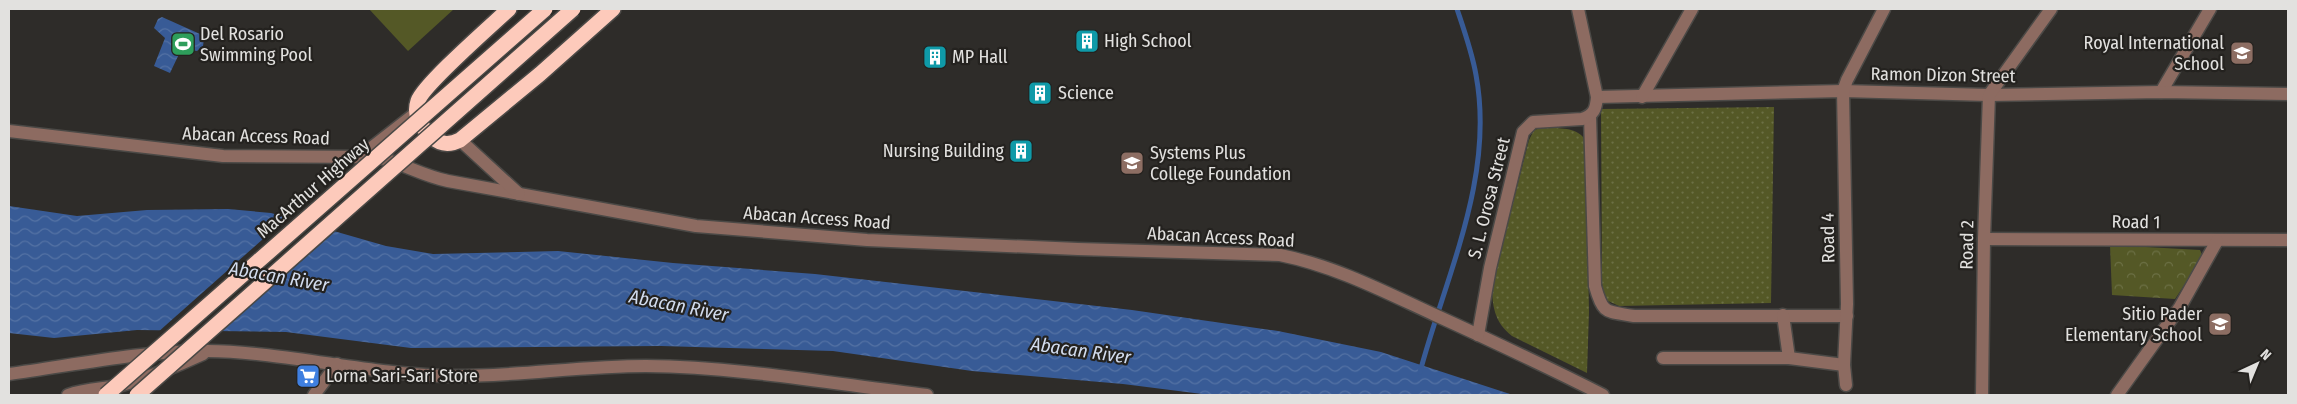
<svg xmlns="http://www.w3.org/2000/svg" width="2297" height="404" viewBox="0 0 2297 404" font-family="'Fira Sans Condensed',sans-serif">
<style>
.grass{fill:url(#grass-dots)}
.forest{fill:url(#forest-crowns)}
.pitch{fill:#545826}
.water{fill:url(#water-waves)}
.pier{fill:#2e2c29}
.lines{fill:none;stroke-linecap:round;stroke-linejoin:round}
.stream{stroke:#385b96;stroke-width:5}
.minor-casing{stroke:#4b4946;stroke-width:15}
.highway-casing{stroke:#4b4946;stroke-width:18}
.minor{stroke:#8d6b61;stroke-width:12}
.highway{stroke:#fdcabb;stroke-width:15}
.highway-bridge-casing{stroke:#4b4946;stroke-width:18;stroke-linecap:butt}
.highway-bridge{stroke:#fdcabb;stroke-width:15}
.labels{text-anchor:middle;stroke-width:4.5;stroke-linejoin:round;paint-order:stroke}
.poi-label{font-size:18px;fill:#e2e1df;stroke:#24221f;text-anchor:start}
.street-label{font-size:18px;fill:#e2e1df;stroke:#24221f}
.water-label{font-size:19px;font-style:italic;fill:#d2dcee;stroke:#24221f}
</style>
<defs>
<pattern id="grass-dots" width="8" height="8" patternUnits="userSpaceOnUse" patternTransform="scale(1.25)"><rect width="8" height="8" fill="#545826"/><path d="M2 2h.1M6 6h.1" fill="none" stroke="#6c7045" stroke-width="1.8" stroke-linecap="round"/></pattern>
<pattern id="forest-crowns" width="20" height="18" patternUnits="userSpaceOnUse" patternTransform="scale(1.25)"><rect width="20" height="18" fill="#545826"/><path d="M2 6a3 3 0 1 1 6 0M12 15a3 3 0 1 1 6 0" fill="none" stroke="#6c7045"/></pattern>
<pattern id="water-waves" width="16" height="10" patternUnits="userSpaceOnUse" patternTransform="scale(1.25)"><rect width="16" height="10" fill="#385b96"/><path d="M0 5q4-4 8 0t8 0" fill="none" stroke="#5472a4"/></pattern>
</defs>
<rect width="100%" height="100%" fill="#2e2c29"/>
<g class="grass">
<path d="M1774,107L1771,303L1619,306L1606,300L1603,292L1602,283L1601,109Z"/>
<path d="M1541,128C1556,128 1580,126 1586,142L1589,312L1587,373L1512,336C1494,322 1492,305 1492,284L1529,140L1534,130Z"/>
</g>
<path class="forest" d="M2110,245L2200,250L2203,257L2175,299L2112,295Z"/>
<path class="pitch" d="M369,9H454L408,51Z"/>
<g class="water">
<path d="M162,17L200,34L204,39L203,46L197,51L184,49L180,52L170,73L154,66L165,38L154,28L158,19Z"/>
<path d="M9,206L77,216L147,210L228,209L271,213L386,246L433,254L558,251L673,263L815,274L1132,310L1278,331L1381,352L1513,395H1210L1123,384L972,371L833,351L661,346L411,348L286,332L137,330L54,338L9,333Z"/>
</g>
<path class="pier" d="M290,215L339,228L220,333H157Z"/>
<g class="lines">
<path class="stream" d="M1420,372C1446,275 1495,177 1476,75C1472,52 1464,30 1457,9"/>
<g class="minor-casing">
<g id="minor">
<path d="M2161,92L2210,9"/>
<path d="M1597,97L1843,91L1989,95L2161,92L2288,94"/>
<path d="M1642,97L1692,9"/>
<path d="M1590,116L1595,286C1603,315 1606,311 1634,316H1847"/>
<path d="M9,131L223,156L377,157C402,163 423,176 448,181L696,226L867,240L1078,249L1280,255C1335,266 1385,292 1435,315C1492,341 1548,367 1603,395"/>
<path d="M460,140L519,194"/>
<path d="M361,156L416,113"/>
<path d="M1984,239L2288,240"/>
<path d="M1783,315L1789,358"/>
<path d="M1478,335L1490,268L1523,132L1533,122L1582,119C1594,115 1596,109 1597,97L1578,9"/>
<path d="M1663,358H1789L1844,365"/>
<path d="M9,374C75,365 140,351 207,351C287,352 366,374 447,376C513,377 579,366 646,366C740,367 834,384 927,395"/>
<path d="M1846,385L1844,365L1847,304L1843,91L1847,80L1884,9"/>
<path d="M68,395C86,388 104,389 122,385C150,377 177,366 203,354"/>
<path d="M314,395L337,364"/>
<path d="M1982,395L1984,239L1989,95L2051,9"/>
<path d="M2117,395L2180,307L2217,241"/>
</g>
</g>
<g class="highway-casing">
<path id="highway" d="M509,9C492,25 423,85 418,101C413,116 421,127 432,137C441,145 450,145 460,140L540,74L613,9"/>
</g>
<use href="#minor" class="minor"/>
<use href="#highway" class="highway"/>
<g class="highway-bridge-casing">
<g id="highway-bridge">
<path d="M106,395L545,9"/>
<path d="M137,395L573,9"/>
</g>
</g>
<use href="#highway-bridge" class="highway-bridge"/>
</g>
<defs>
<g id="building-square" transform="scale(1.25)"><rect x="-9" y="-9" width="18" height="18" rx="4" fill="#0f9aa8" stroke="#24221f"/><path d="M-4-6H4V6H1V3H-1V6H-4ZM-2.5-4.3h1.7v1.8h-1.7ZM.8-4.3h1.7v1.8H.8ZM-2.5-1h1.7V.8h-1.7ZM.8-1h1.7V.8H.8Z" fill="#fff"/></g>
<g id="stadium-square" transform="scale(1.25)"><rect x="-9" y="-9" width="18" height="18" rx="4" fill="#2e9e5b" stroke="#24221f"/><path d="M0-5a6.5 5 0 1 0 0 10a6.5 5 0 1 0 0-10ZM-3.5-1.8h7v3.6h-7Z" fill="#fff"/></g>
<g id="school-square" transform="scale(1.25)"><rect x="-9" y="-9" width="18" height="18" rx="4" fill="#8d6e63" stroke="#24221f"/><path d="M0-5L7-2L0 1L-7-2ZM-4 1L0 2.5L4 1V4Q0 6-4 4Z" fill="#fff"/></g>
<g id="university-square" transform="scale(1.25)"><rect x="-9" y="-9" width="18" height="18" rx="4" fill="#8d6e63" stroke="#24221f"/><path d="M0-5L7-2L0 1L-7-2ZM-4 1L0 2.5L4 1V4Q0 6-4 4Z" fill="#fff"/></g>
<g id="supermarket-square" transform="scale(1.25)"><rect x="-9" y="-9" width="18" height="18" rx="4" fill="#3f7fe0" stroke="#24221f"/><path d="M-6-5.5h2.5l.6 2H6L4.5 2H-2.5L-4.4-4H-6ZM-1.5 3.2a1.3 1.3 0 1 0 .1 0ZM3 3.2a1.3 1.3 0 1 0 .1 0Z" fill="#fff"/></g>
</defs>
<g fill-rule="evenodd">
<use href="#building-square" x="1087" y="41"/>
<use href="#stadium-square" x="183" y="44"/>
<use href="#school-square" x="2242" y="53"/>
<use href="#building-square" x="935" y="57"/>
<use href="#building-square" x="1040" y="93"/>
<use href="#building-square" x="1021" y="151"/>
<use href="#university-square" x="1132" y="163"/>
<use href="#school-square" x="2220" y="324"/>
<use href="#supermarket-square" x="308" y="376"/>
</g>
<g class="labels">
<g class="poi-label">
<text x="200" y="40">Del Rosario<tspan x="200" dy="21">Swimming Pool</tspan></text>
<text x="1104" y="47">High School</text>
<text x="2224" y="49" text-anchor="end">Royal International<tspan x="2224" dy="21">School</tspan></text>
<text x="952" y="63">MP Hall</text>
<text x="1058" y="99">Science</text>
<text x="1004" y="157" text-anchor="end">Nursing Building</text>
<text x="1150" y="159">Systems Plus<tspan x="1150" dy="21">College Foundation</tspan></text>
<text x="2202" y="320" text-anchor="end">Sitio Pader<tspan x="2202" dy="21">Elementary School</tspan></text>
<text x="326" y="382">Lorna Sari-Sari Store</text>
</g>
<g class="street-label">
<text transform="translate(1943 75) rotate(1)" y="6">Ramon Dizon Street</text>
<text transform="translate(256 136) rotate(2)" y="6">Abacan Access Road</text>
<text transform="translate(313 188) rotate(-41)" y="6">MacArthur Highway</text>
<text transform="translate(1489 198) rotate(-76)" y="6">S. L. Orosa Street</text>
<text transform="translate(817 218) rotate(4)" y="6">Abacan Access Road</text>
<text transform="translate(2136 222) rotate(1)" y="6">Road 1</text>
<text transform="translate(1221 237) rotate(3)" y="6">Abacan Access Road</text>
<text transform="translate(1828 238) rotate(-91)" y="6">Road 4</text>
<text transform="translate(1967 245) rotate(-89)" y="6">Road 2</text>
</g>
<g class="water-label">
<text transform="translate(279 276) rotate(10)" y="7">Abacan River</text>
<text transform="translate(679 305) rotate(11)" y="7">Abacan River</text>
<text transform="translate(1081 350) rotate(8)" y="7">Abacan River</text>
</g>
</g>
<rect width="2297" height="404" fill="none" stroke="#e2e1df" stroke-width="20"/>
<g transform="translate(2257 364) rotate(44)" stroke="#24221f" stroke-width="4" paint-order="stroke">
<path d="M0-4L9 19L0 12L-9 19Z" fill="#e2e1df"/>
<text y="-8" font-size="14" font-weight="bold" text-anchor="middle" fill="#e2e1df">N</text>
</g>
</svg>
